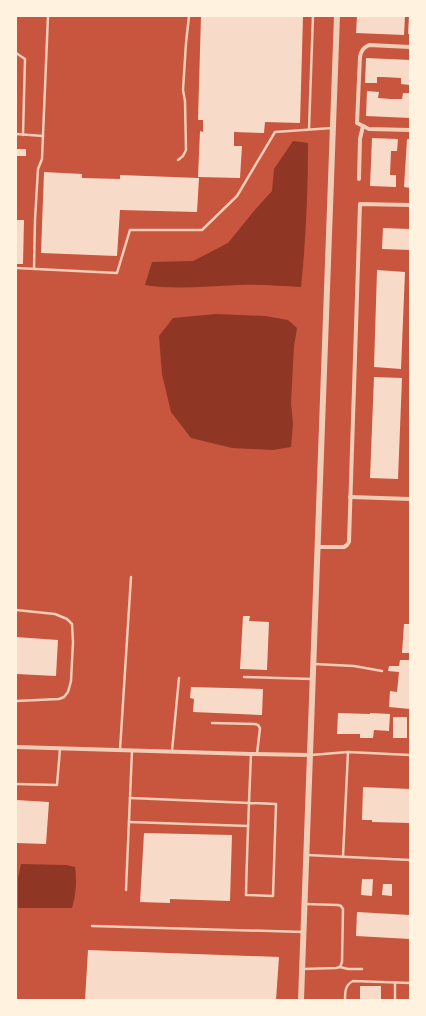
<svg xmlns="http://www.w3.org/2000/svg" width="426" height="1016" viewBox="0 0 426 1016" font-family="Arial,sans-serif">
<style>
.water{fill:#8f3625}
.building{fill:#f7dbc8}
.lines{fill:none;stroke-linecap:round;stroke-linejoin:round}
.service{stroke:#f1ccb7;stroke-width:2.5}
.minor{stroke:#f1ccb7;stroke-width:4}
.tertiary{stroke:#f1ccb7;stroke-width:6}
</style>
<rect width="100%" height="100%" fill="#c8553d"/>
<g class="water">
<path d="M293,141L308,143C308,191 306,239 301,287C280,286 259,284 238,285C207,286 176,290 145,285L152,262L193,261L228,243L254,211L272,191L274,169Z"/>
<path d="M216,314L265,316L288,320L297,328L294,346L291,403L293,424L291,447L273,450L232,448L191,438L171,412L162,374L159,336L173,318Z"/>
<path d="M21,864L66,865L75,867C77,881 76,894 72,908H18V878Z"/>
</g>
<g class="building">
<path d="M201,16H303L300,123L265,122L264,133L234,132V146H242L240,178L198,177L200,131L203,132V120H198Z"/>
<path d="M357,16H405L404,35L356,33Z"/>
<path d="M409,16H410V34H408Z"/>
<path d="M366,58L410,60V85L401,84V78L383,77H377V83H365Z"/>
<path d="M367,91L379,92L378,98L391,99H402L403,93H410V118L366,116Z"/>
<path d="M372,138L398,139L397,151H391L390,175H396V187L370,186Z"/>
<path d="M407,139H410V188L404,187Z"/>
<rect x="16" y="149" width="10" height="7"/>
<path d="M44,172L82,174V178L120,179V175L199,178L197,212L120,210L117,256L41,253Z"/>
<path d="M16,220H24L23,264H16Z"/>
<path d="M383,228L410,229V250L382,249Z"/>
<path d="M377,270L405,272L401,369L374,367Z"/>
<path d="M374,377L402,378L398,479L370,478Z"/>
<path d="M243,616H250L249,621L269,622L267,670L240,669Z"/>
<path d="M404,624H410V653H402Z"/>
<path d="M16,637L58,640L56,676L16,674Z"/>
<path d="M400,660H410V709L389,707L390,691L397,692L399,672L388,671L389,666H399Z"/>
<path d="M191,687L263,689L262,715L193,712L194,699L190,698Z"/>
<path d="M338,713L370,714V713L390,714L389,731L374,730L373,738H360V734H337Z"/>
<rect x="393" y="717" width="14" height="21"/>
<path d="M363,787L410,789V823L372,822V820H362Z"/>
<path d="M16,800L49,802L46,844L16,843Z"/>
<path d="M144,833L232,835L230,901L170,899V903L140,902Z"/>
<path d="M362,879H373L372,896L361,895Z"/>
<path d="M383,884H392V896L382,895Z"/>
<path d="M357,912L410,915V939L356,936Z"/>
<path d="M88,950L279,957L276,1000H85Z"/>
<rect x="360" y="986" width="21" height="14"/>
</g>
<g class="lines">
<g class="service">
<path d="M16,53L25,59L23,135"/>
<path d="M309,129L313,16"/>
<path d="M16,134L43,136"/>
<path d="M178,160L183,156L186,150L185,101L183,90L186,43L189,16"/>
<path d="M16,268L117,273L130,230H202L237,196L275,132L332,128"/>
<path d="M34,269L35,220L38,169L42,159L48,16"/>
<path d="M16,610L55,614L67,619L72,624L73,642L71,681L68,692L64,697L59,699L16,701"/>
<path d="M314,664L354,666L382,671"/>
<path d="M244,677L312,679"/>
<path d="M212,723L255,724L258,725L260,728L257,754"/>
<path d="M120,750L131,577"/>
<path d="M172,751L179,678"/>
<path d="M311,755L348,752L410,755"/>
<path d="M16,784L57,785L60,749"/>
<path d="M130,798L276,804L273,896L246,895C247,848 249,801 251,754"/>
<path d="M129,822L248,826"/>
<path d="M307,855L410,860"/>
<path d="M343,857L348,752"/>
<path d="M126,890L132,751"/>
<path d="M305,904L338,905L341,906L343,909L342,962L340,967"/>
<path d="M92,926L303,932"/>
<path d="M303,969L336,968L340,967L348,969H362"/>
<path d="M345,1000C345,992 345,985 353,981L410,983"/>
<path d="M395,1000V983"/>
</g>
<g class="minor">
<path d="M410,47L369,45C363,48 361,51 360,57L357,123L369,129L410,130"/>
<path d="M359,179L360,139L363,126"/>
<path d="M350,497L410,499"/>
<path d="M318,547H344L347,545L349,542L360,204L410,205"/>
<path d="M16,747L251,754L310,755"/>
</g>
<path class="tertiary" d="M301,1000L337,16"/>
</g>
<rect width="426" height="1016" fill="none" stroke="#fff3e0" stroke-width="34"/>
</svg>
